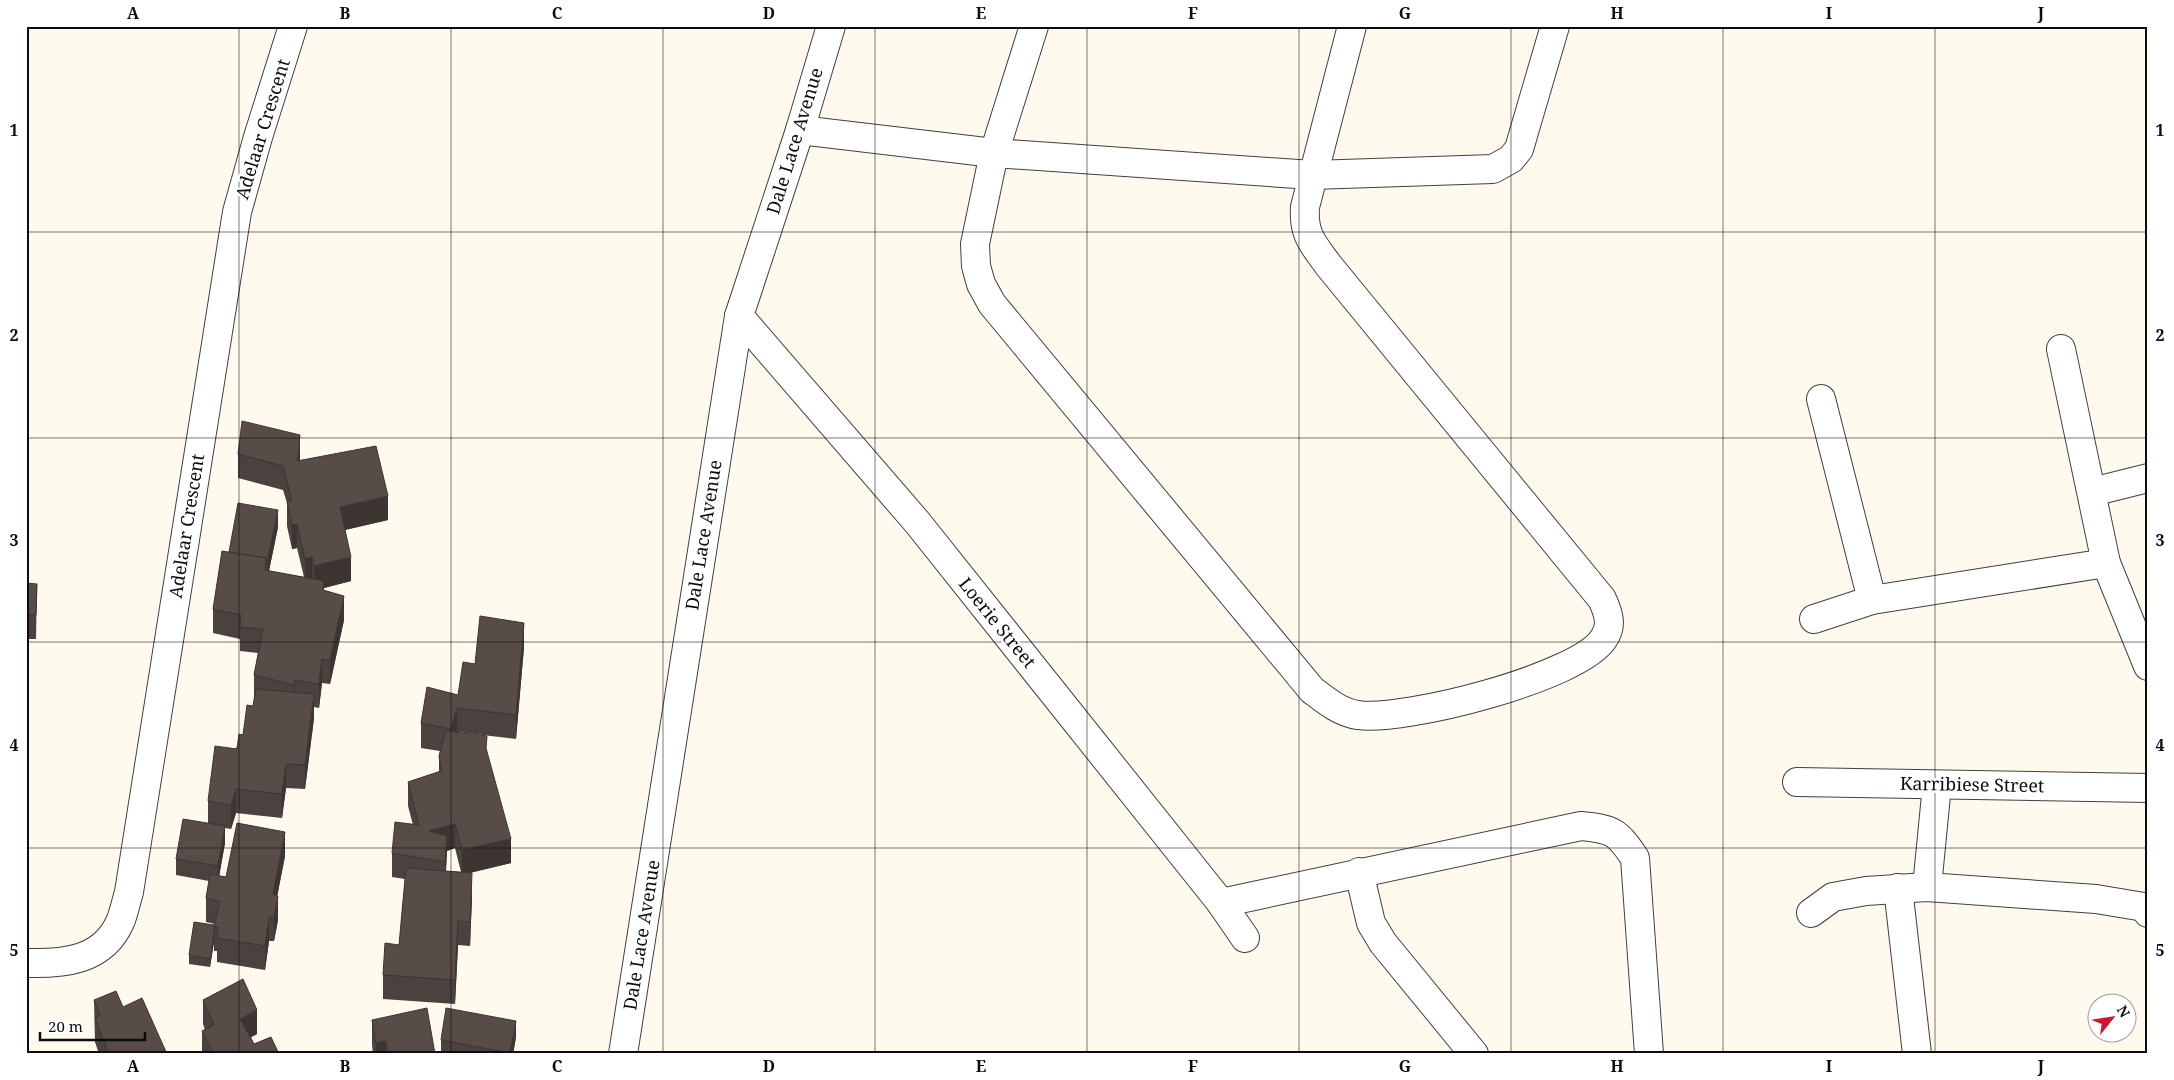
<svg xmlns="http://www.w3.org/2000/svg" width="2174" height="1080" viewBox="0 0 2174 1080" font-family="'Noto Serif',serif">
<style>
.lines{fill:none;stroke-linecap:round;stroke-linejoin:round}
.minor-casing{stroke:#404040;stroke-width:30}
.minor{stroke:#fff;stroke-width:28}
.wall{fill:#4b413e;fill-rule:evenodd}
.shaded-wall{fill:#3d3532}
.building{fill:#574c48;stroke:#3d3532}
.grid{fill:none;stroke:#0d0d0d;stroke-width:1;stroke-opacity:0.55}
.labels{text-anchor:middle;stroke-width:5;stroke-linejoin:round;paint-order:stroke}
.street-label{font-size:18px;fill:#0d0d0d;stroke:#fff}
.neatline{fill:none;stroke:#0d0d0d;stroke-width:2}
.grid-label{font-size:16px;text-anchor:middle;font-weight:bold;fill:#0d0d0d}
</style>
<rect width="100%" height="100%" fill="#fffaed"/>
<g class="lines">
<g class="minor-casing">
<g id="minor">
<path d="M1034,26L994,153L975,244L976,266L981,284L992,304L1312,690C1325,700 1341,713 1358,715C1403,722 1581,677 1604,638C1613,625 1608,612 1602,599L1329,266C1313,244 1303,235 1305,207L1352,26"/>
<path d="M800,130L994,153L1312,175L1493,169L1511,159L1519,149L1555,26"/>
<path d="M739,316L917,522L1221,903L1245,938"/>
<path d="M2061,349L2106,563L2148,666"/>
<path d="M1821,399L1872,600"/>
<path d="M2092,492L2148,478"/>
<path d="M1814,619L1872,600L2106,563"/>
<path d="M1797,782L2148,788"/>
<path d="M1359,872L1371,923L1383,943L1474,1054"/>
<path d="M1927,887L1937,785"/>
<path d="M1898,888L1917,1054"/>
<path d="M1221,903L1581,826C1612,829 1617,831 1635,858L1649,1054"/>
<path d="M1811,913L1833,897L1866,891L1927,887L2096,899L2144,907L2148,913"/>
<path d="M26,963C63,964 103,961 120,922C124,913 126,902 129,892L237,212L258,137L293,26"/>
<path d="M623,1054L739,316L800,130L831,26"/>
</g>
</g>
<use href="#minor" class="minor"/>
</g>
<g class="wall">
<path d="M238,454L300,460L388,520L345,530L351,581L324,588V591L344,620L330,684L322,683L319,708L314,707V718L305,789L286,788L282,818L236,813L231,829L225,828V843L219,876L226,877L285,856L277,896L278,920L274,941H269L265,970L217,962V951H214V942L210,967L189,964V955L215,924L206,922V898L209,881L176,875V859L208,823V801L243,735L253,706L254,698V675L258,653L240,651V639L213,633V609L229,552L278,527L269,571L304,577L297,548L292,549L287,526V503L283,490L238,478Z"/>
<path d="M26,583L37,584L36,639H26Z"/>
<path d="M524,647L516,739L457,732L487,753L511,863L468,873L472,897L470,946L458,945L455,1004L383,999V975L399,945L405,879L392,877V853L413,825L408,806V782L439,772V756L440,751L421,748V723L458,695L475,664ZM455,848L461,872L446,871L447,851Z"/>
<path d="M94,1000L123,1007L167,1054H99L95,1042Z"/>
<path d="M203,1000L257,1034L251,1037L254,1044L279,1054H202V1031L205,1030L203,1024Z"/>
<path d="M372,1020L435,1054H373L372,1044Z"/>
<path d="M516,1037L513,1054H441V1040Z"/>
</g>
<g class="shaded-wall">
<path d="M300,435V459L297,485V461Z"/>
<path d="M388,496V520L340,531V507Z"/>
<path d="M278,510V527L267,580V563Z"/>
<path d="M27,523V547L26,556V532Z"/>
<path d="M297,524V548L292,549V525Z"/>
<path d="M312,557V581L305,583V559Z"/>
<path d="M351,557V581L324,588V605L314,590V566Z"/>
<path d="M344,596V620L330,684V660Z"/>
<path d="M524,623V647L516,739V715Z"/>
<path d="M322,659V683L319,708V684Z"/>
<path d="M295,680V704L294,709V685Z"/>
<path d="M314,694V718L305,789V765Z"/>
<path d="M457,708V732L451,753V729Z"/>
<path d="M286,764V788L282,818V794Z"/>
<path d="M236,789V813L231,829V805Z"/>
<path d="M455,824V848L447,851L445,886V862L429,831Z"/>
<path d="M225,826V843L218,883V866Z"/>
<path d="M285,832V856L273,918V894Z"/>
<path d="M511,839V863L462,875V850Z"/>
<path d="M472,873V897L470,946V922Z"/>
<path d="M278,896V920L274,941V917Z"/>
<path d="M269,917V941L265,970V946Z"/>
<path d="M458,921V945L455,1004V980Z"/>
<path d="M214,934V942L210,967V959Z"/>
<path d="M257,1010V1034L240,1043V1019Z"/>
<path d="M516,1021V1037L513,1054H510Z"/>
<path d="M386,1041V1054H376V1043Z"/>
</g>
<g class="building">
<path d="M242,421L300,435L297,461L376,446L388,496L340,507L351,557L314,566L312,557L305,559L297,524L292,525L287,502L292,500L283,466L238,454Z"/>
<path d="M238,503L278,510L267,563H266V558L229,552Z"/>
<path d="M222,551L266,558L265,570L324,581L323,590L344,596L330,660L322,659L319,684L295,680L294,685L254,675L263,629L240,627L241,615L213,609Z"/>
<path d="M26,583L37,584L36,615H26Z"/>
<path d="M480,616L524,623L516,715L457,708L451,729L421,723L427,687L458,695L463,662L475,664Z"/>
<path d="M256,689L314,694L305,765L286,764L282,794L236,789L231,805L208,801L215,746L237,749L239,734L243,735L247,705L253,706Z"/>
<path d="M446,731L487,736L486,748L511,839L462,850L455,824L429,831L447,836L445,862L392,853L395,822L419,825L408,782L441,771L439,756Z"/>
<path d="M183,819L225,826L218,866L176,859Z"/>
<path d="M237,823L285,832L273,894L278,896L274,917H269L265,946L217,938L218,927L214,926L220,901L206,898L210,874L226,877Z"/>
<path d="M406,868L472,873L470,922L458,921L455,980L383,975L385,943L399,945Z"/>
<path d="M194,922L214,925V934L210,959L189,955Z"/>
<path d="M243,979L257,1010L240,1019L254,1044L271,1037L279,1054H214L202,1031L214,1025L203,1000Z"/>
<path d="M116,991L123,1007L142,998L167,1054H104L108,1052L95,1018L100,1015L94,1000Z"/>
<path d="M427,1008L435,1054H388L386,1041L376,1043L372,1020Z"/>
<path d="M446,1008L516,1021L510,1053L441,1040Z"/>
</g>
<path class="grid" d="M239,26V1054M451,26V1054M663,26V1054M875,26V1054M1087,26V1054M1299,26V1054M1511,26V1054M1723,26V1054M1935,26V1054M26,232H2148M26,438H2148M26,642H2148M26,848H2148"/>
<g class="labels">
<g class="street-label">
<text transform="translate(263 129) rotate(-73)" y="6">Adelaar Crescent</text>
<text transform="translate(795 141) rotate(-73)" y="6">Dale Lace Avenue</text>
<text transform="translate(187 526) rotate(-81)" y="6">Adelaar Crescent</text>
<text transform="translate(704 535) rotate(-81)" y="6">Dale Lace Avenue</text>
<text transform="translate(997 623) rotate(51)" y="6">Loerie Street</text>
<text transform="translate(1972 785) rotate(1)" y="6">Karribiese Street</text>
<text transform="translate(642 935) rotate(-81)" y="6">Dale Lace Avenue</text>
</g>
</g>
<rect width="2174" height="1080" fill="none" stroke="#ffffff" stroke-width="55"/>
<g transform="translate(2112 1018) rotate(60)"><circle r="24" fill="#ffffff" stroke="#9e9e9e"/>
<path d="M0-4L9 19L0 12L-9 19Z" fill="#cb1732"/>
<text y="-8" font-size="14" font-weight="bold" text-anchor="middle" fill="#0d0d0d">N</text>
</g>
<path d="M40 1032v8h105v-8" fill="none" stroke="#0d0d0d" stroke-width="2.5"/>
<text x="48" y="1032" font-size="15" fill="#0d0d0d" stroke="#ffffff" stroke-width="4" paint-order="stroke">20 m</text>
<rect x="28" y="28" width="2118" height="1024" class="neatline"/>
<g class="grid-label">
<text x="133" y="19">A</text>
<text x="345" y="19">B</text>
<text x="557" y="19">C</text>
<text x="769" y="19">D</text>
<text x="981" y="19">E</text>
<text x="1193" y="19">F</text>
<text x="1405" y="19">G</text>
<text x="1617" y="19">H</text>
<text x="1829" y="19">I</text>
<text x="2041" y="19">J</text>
<text x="14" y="136">1</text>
<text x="2160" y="136">1</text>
<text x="14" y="341">2</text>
<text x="2160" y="341">2</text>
<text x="14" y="546">3</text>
<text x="2160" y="546">3</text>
<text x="14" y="751">4</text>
<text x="2160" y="751">4</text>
<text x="14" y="956">5</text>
<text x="2160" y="956">5</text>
<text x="133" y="1072">A</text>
<text x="345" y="1072">B</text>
<text x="557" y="1072">C</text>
<text x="769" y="1072">D</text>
<text x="981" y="1072">E</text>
<text x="1193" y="1072">F</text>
<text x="1405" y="1072">G</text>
<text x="1617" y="1072">H</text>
<text x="1829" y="1072">I</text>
<text x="2041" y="1072">J</text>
</g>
</svg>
